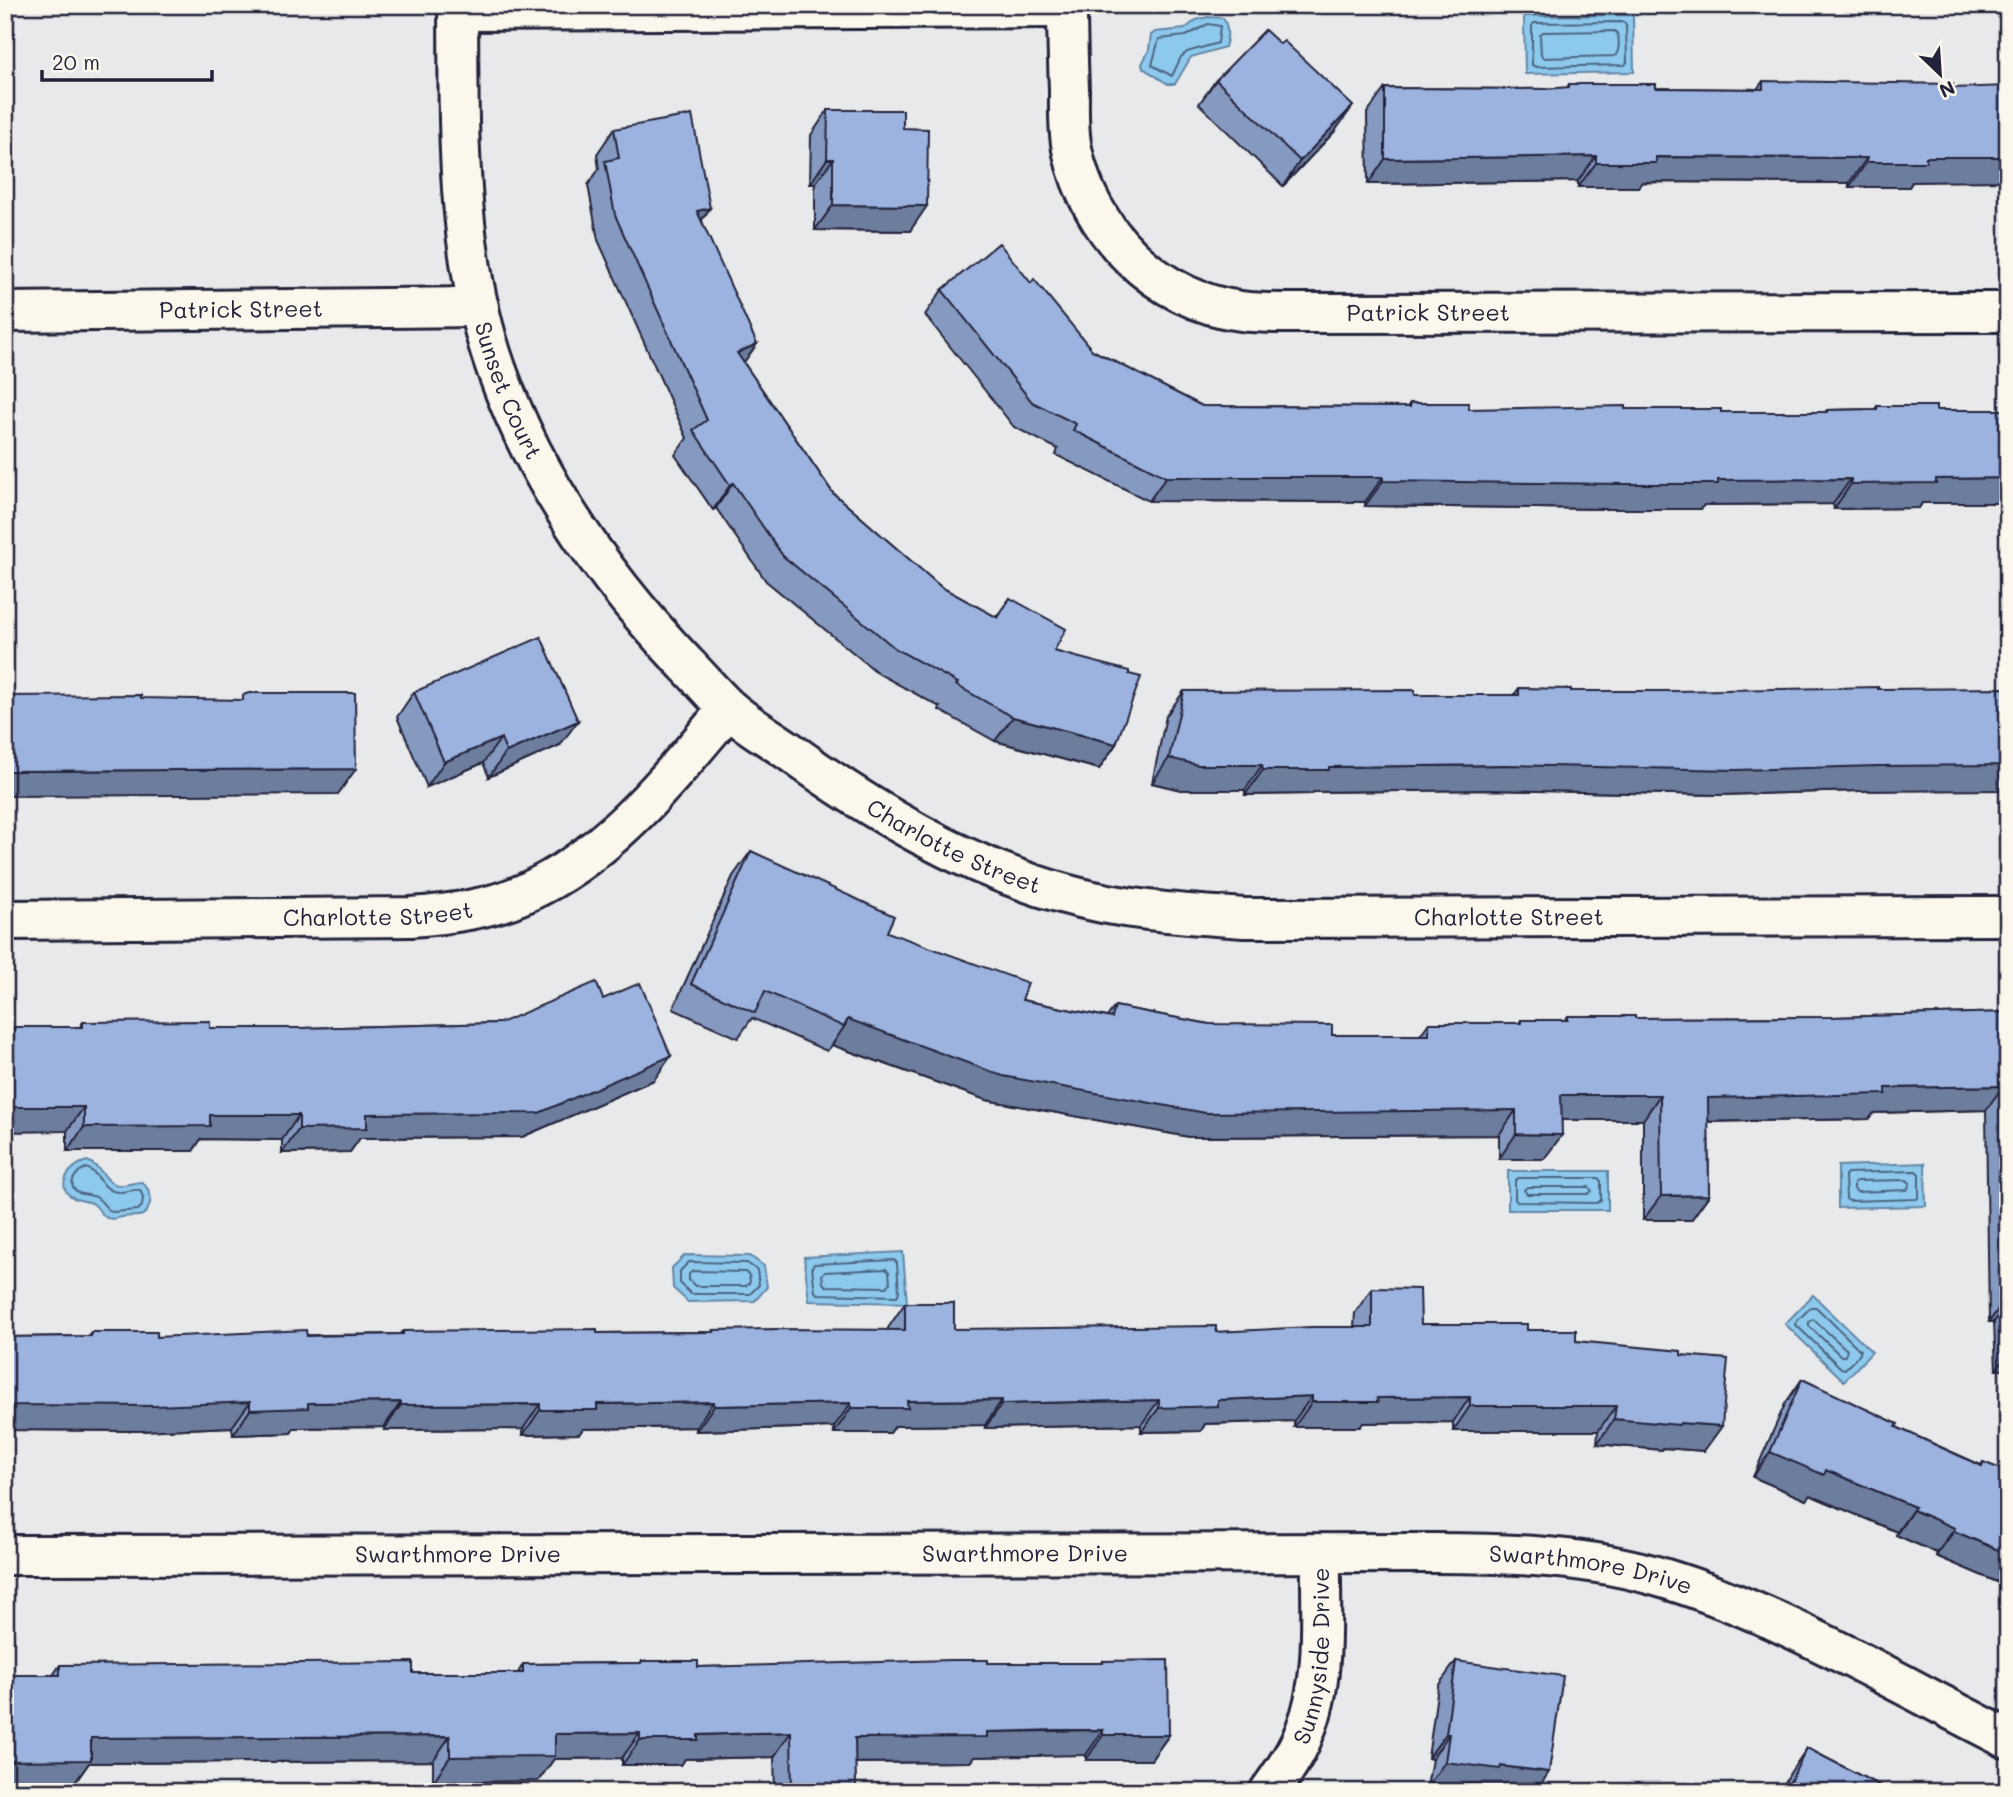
<svg xmlns="http://www.w3.org/2000/svg" width="2013" height="1797" viewBox="0 0 2013 1797" font-family="Mali,sans-serif">
<style>
.water{fill:#8dc9ed;stroke:#6286a6;stroke-width:2}
.lines{fill:none;stroke-linecap:round;stroke-linejoin:round}
.shore{stroke:#4d6582;stroke-width:2}
.street-casing{stroke:#22223b;stroke-width:44}
.street{stroke:#fbf7ec;stroke-width:38}
.wall{fill:#869ac1;stroke:#22223b;stroke-width:2}
.shaded-wall{fill:#6d7d9d;stroke:#22223b;stroke-width:2}
.building{fill:#9cb3e0;stroke:#22223b;stroke-width:2}
.labels{text-anchor:middle;stroke-width:7;stroke-linejoin:round;paint-order:stroke}
.street-label{font-size:23px;fill:#22223b;stroke:#fbf7ec}
</style>
<rect width="100%" height="100%" fill="#e8e9ea"/>
<filter id="ink" filterUnits="userSpaceOnUse"><feTurbulence type="fractalNoise" baseFrequency=".0143" numOctaves="2"/><feDisplacementMap in="SourceGraphic" scale="14" xChannelSelector="R" yChannelSelector="G"/><feConvolveMatrix kernelMatrix="1 2 1 2 8 2 1 2 1" color-interpolation-filters="sRGB"/></filter>
<g filter="url(#ink)">
<g class="water">
<path d="M1633,15L1634,72L1525,74L1524,16Z"/>
<path d="M1208,17L1223,18C1229,27 1228,37 1225,47L1191,57L1175,84H1168L1143,68L1142,64L1149,50L1151,35L1155,32L1185,29L1196,20Z"/>
<path d="M87,1161C102,1166 105,1183 118,1185C126,1186 134,1182 142,1182C149,1189 153,1196 149,1206C145,1221 133,1214 122,1217C117,1218 113,1220 107,1218C100,1215 99,1207 92,1203C87,1201 81,1201 76,1199C53,1189 68,1166 87,1161Z"/>
<path d="M1925,1163L1926,1206L1838,1208V1166Z"/>
<rect x="1508" y="1171" width="100" height="39"/>
<path d="M903,1252L907,1303L809,1301L804,1257Z"/>
<path d="M685,1255L750,1256L764,1266L767,1287L755,1301L688,1302L673,1288L672,1268Z"/>
<path d="M1813,1295L1872,1352L1844,1381L1785,1324Z"/>
</g>
<g class="lines">
<g class="shore">
<path d="M1624,22L1626,26L1627,62L1625,65L1536,67L1532,65V26L1534,23Z"/>
<path d="M1208,24L1220,26L1218,43L1187,52L1181,57L1172,76L1152,65L1159,39L1186,36Z"/>
<path d="M1615,31C1620,36 1620,51 1615,56L1544,58L1541,55L1540,35L1543,32Z"/>
<path d="M86,1168C100,1172 101,1190 117,1192C125,1193 132,1189 140,1190L143,1197L142,1206L138,1210L112,1212C105,1209 103,1201 96,1197C91,1195 84,1195 79,1193C65,1185 76,1172 86,1168Z"/>
<path d="M1916,1171L1919,1174V1196L1917,1199L1849,1201L1846,1199L1845,1176L1847,1173Z"/>
<path d="M1518,1178H1598L1601,1181V1200L1597,1203L1517,1202L1515,1199V1181Z"/>
<path d="M1907,1180L1910,1183L1907,1190L1857,1192L1854,1189V1183L1857,1181Z"/>
<path d="M1527,1187H1589L1592,1191L1588,1194H1527L1524,1190Z"/>
<path d="M894,1260L897,1263L899,1292L897,1296L818,1294L815,1292L812,1267L814,1264Z"/>
<path d="M689,1262L747,1263L757,1270L759,1285L750,1294H691L680,1283V1271Z"/>
<path d="M886,1269L889,1272L890,1283L887,1287L826,1286L823,1283L822,1274L825,1272Z"/>
<path d="M693,1271L745,1272L749,1275L750,1282L746,1286H695L689,1280V1274Z"/>
<path d="M1811,1307H1816L1860,1350V1354L1845,1369L1841,1368L1796,1325L1797,1321Z"/>
<path d="M1813,1319L1847,1350L1845,1356H1841L1809,1326V1322Z"/>
</g>
<g class="street-casing">
<g id="street">
<path id="s1" d="M458,5C459,127 455,252 496,368C535,479 605,579 686,664C700,678 713,694 728,708C746,724 769,737 789,751C873,812 964,866 1065,894C1124,911 1185,914 1246,918L2008,916"/>
<path id="s2" d="M1067,5C1067,34 1068,62 1069,90C1069,110 1068,130 1072,149C1089,232 1156,300 1241,311C1255,313 1270,313 1284,313L2008,312"/>
<path d="M459,11L1067,8"/>
<path id="s3" d="M5,312L479,307"/>
<path id="s4" d="M5,920L411,917C450,914 489,909 525,893C610,855 670,777 728,709"/>
<path id="s5" d="M5,1555L1434,1553C1511,1553 1593,1556 1666,1579C1786,1616 1896,1683 2008,1739"/>
<path id="s6" d="M1269,1792C1283,1773 1297,1753 1305,1731C1327,1677 1320,1611 1321,1554"/>
</g>
</g>
<use href="#street" class="street"/>
</g>
<g class="wall">
<path d="M1216,80L1335,131L1283,186L1199,104Z"/>
<path d="M1763,81L1912,182L1909,187H1849V183L1642,182L1638,187H1578V181L1368,184L1367,113L1385,88L1546,89L1567,88L1569,84L1656,88L1757,89Z"/>
<path d="M828,110L903,128L910,231L815,230V184H810L811,135Z"/>
<path d="M614,129L710,208L702,220L744,363L833,493L941,587L996,617L1010,598L1054,651L1116,744L1099,769L995,741L939,710L940,707L879,674L766,581L716,508L713,510L675,455L687,438L598,240L588,185L599,169L597,154Z"/>
<path d="M1031,283L1092,350L1202,406L1407,407L1410,403L1469,409H1625L1721,412H1825L1827,410L1875,409L1877,406L1922,503L1919,508L1834,509L1833,504L1704,505L1701,509H1607L1365,506V502L1149,501L1056,455L1058,449L1014,427L925,315L942,290Z"/>
<path d="M1519,688L1571,691L1860,791L1718,795L1488,790L1313,792L1312,794L1245,795V790H1181L1152,783L1166,716L1184,691L1415,695H1514Z"/>
<path d="M414,692L560,745L489,777L483,763L427,787L397,717Z"/>
<path d="M751,851L887,932L1022,1000L1107,1017L1115,1006L1209,1024L1332,1035H1420L1429,1023H1519L1521,1020H1565L1568,1016L1635,1018L1832,1017L2008,1012V1370H1996L1994,1322H1989L1986,1110L1874,1113L1869,1119L1708,1122L1709,1195L1691,1220H1643V1120H1562L1544,1159H1499V1135L1189,1137L986,1100L832,1045L827,1051L752,1018L738,1038L673,1009L733,876Z"/>
<path d="M603,999L654,1080L522,1137L360,1138L350,1152L282,1153V1140L201,1139L193,1151H67V1131L11,1032L14,1027H80L83,1022L210,1028H301L500,1023Z"/>
<path d="M1372,1288L1421,1324L1527,1330L1576,1341L1681,1355L1704,1451L1663,1448L1662,1450L1597,1444L1598,1431H1453V1422L1363,1423L1360,1427H1294V1421L1205,1424L1201,1431L1141,1432V1425L985,1428V1425L895,1426L890,1433H834V1427L696,1431V1427L583,1429L579,1434L523,1435V1429L384,1430V1427L294,1428L291,1433L233,1435L232,1427L139,1431L5,1430V1337L88,1336L91,1332L157,1337L400,1334L403,1331L597,1333L712,1332L713,1330H888V1328L905,1303L954,1329L1216,1332L1354,1327L1355,1313Z"/>
<path d="M1802,1379L1896,1427L1981,1465L1983,1462L2008,1472V1566L1997,1582L1936,1556L1937,1553L1896,1535L1897,1532L1810,1495L1806,1500L1753,1477L1785,1404Z"/>
<path d="M642,1661L698,1667L988,1663H1102L1103,1661L1169,1735L1151,1760H1086V1755H1040L974,1757L970,1762L855,1763L856,1792H775L774,1757L685,1759L681,1765H622V1758L554,1759L538,1781L433,1782V1761L89,1763L74,1784L53,1675L60,1665L413,1673H518L523,1664L640,1663Z"/>
<path d="M1456,1661L1536,1792H1464L1427,1787L1432,1759L1428,1758L1438,1686Z"/>
<path d="M1807,1748L1892,1792H1780L1790,1773Z"/>
</g>
<g class="shaded-wall">
<path d="M1353,106L1335,131L1283,186L1300,161Z"/>
<path d="M1596,156L1578,181L1368,184L1385,159Z"/>
<path d="M1656,157L1867,158L1849,183L1642,182L1638,187H1578L1596,163Z"/>
<path d="M1926,157H2008V181L1912,182L1909,187H1849L1867,162Z"/>
<path d="M827,159H833L815,184H810Z"/>
<path d="M833,205L927,206L910,231L815,230Z"/>
<path d="M710,208L692,233L697,211Z"/>
<path d="M757,344L740,368L737,353Z"/>
<path d="M1166,477H1383L1365,502L1149,501Z"/>
<path d="M2008,478V503H1922L1919,508L1834,509L1851,484L1936,479Z"/>
<path d="M1851,479L1833,504L1704,505L1701,509H1607L1365,506L1383,481Z"/>
<path d="M733,483L716,508L713,510L730,485Z"/>
<path d="M1013,717L1116,744L1099,769L995,741Z"/>
<path d="M578,721L560,745L489,777L506,752Z"/>
<path d="M501,738L483,763L427,787L444,762Z"/>
<path d="M1169,758L1262,765L1245,790H1181L1152,783Z"/>
<path d="M1506,765H2008V790L1860,791L1718,795L1488,790L1313,792L1312,794L1245,795L1263,770L1329,767Z"/>
<path d="M356,769L338,794L5,796V771Z"/>
<path d="M848,1019L1516,1110L1499,1135L1189,1137L986,1100L832,1045L844,1027Z"/>
<path d="M671,1056L654,1080L522,1137L360,1138L350,1152L282,1153L299,1129L367,1114Z"/>
<path d="M2003,1086L1986,1110L1874,1113L1869,1119L1691,1122L1708,1098L1886,1088Z"/>
<path d="M1561,1095H1660L1643,1120H1544Z"/>
<path d="M5,1107H84L67,1131L5,1132Z"/>
<path d="M210,1115H299L282,1140L201,1139L193,1151H67L84,1127Z"/>
<path d="M1516,1134L1562,1135L1544,1159H1499Z"/>
<path d="M1709,1195L1691,1220H1643L1661,1196Z"/>
<path d="M2008,1297V1303L1994,1322H1989L2006,1298Z"/>
<path d="M2008,1353V1370H1996Z"/>
<path d="M1312,1396L1294,1421L1205,1424L1201,1431L1141,1432L1159,1408L1218,1400Z"/>
<path d="M1470,1397L1453,1422L1363,1423L1360,1427H1294L1312,1402L1377,1398Z"/>
<path d="M1002,1400L985,1425L895,1426L890,1433H834L851,1408L907,1401Z"/>
<path d="M1159,1400L1141,1425L985,1428L1002,1404Z"/>
<path d="M250,1402L232,1427L139,1431L5,1430V1405Z"/>
<path d="M401,1402L384,1427L294,1428L291,1433L233,1435L250,1410L308,1403Z"/>
<path d="M713,1402L696,1427L583,1429L579,1434L523,1435L540,1410L597,1404Z"/>
<path d="M851,1403L834,1427L696,1431L714,1406Z"/>
<path d="M540,1404L523,1429L384,1430L401,1405Z"/>
<path d="M1470,1406H1616L1598,1431H1453Z"/>
<path d="M1614,1419L1680,1423L1722,1426L1704,1451L1663,1448L1662,1450L1597,1444Z"/>
<path d="M1770,1452L1826,1470L1915,1507L1897,1532L1810,1495L1806,1500L1753,1477Z"/>
<path d="M1913,1510L1955,1528L1937,1553L1896,1535Z"/>
<path d="M1954,1531L2008,1554V1566L1997,1582L1936,1556Z"/>
<path d="M1103,1730L1086,1755L974,1757L970,1762L838,1763L855,1738L987,1732Z"/>
<path d="M791,1732L774,1757L685,1759L681,1765H622L640,1740L698,1735Z"/>
<path d="M640,1733L622,1758L554,1759L538,1781L433,1782L450,1757L555,1734Z"/>
<path d="M1446,1734H1449L1432,1759L1428,1758Z"/>
<path d="M1103,1735H1169L1151,1760H1086Z"/>
<path d="M450,1736L433,1761L89,1763L74,1784L5,1785V1761L91,1738Z"/>
<path d="M1445,1762L1501,1766L1549,1772L1536,1792H1464L1427,1787Z"/>
</g>
<g class="building">
<path d="M1265,30L1280,44L1284,41L1353,106L1300,161L1216,80Z"/>
<path d="M1763,81L1953,84L1952,88L2008,86V157H1926V162H1867V158L1656,157V163H1596V156L1385,159V88L1546,89L1569,87V84H1656V88L1763,89Z"/>
<path d="M828,110H903V128L928,129L927,206L833,205V159H827Z"/>
<path d="M692,115L710,208L697,211L757,344L737,353L833,493L941,587L998,618L1010,598L1066,629L1054,651L1129,671V674L1141,677L1116,744L1013,717L956,685L958,683L896,649L783,556L733,483L730,485L693,430L707,420L615,215L605,161L619,158L614,129Z"/>
<path d="M999,243L1031,283L1034,279L1092,350L1202,406L1410,407V403H1469V409L1625,406V409H1721V412H1827V410L1877,409V406H1936V410H2008V478L1936,479V483L1851,484V479L1718,480V484H1624L1383,481V477H1166L1073,430L1076,424L1032,402L942,290Z"/>
<path d="M541,637L578,721L506,752L501,738L444,762L414,692Z"/>
<path d="M1878,687V689L2008,688V765L1878,766L1736,770L1506,765L1329,767V770H1263L1262,765H1198L1169,758L1184,691L1415,690V695H1519V688L1571,689V691H1675Z"/>
<path d="M249,693H355L356,769L5,771V696L141,695V698L243,700V695Z"/>
<path d="M751,851L894,916L887,932L1028,983L1022,1000L1112,1018L1115,1006L1209,1024L1332,1025V1035H1429V1023H1521V1020H1568V1016H1635V1018L1832,1017L2008,1012V1297L2006,1298L2003,1086L1886,1088V1094L1708,1098L1709,1195L1661,1196L1660,1095H1561L1562,1135L1516,1134V1110L1206,1113L1003,1076L848,1019L844,1027L765,991L755,1013L691,984Z"/>
<path d="M596,982L603,999L640,983L671,1056L539,1113L367,1114V1128L299,1129V1115H210V1126L84,1127V1107H5V1032H14V1027H83V1022L210,1021V1028H301L500,1023Z"/>
<path d="M1372,1288L1420,1289L1421,1324H1527V1330H1576V1341L1681,1351V1355L1728,1359L1722,1426L1680,1423L1679,1425L1614,1419L1616,1406H1470V1397L1377,1398L1378,1402H1312V1396L1218,1400V1406L1159,1408V1400L1002,1404V1400L907,1401L908,1408H851V1403L714,1406L713,1402L597,1404V1410H540V1404L401,1405V1402L308,1403V1408L250,1410V1402L156,1406L5,1405V1337L91,1336V1332H157V1337L306,1330L307,1336L403,1334V1331L597,1329V1333L714,1332L713,1330L776,1329L905,1330V1303H954V1329L1216,1326V1332L1311,1327H1372Z"/>
<path d="M1802,1379L1898,1424L1896,1427L1982,1466L1983,1462L2008,1472V1554L1954,1531L1955,1528L1913,1510L1915,1507L1826,1470L1824,1475L1770,1452Z"/>
<path d="M951,1660H988V1663H1103V1661L1168,1660L1169,1735H1103V1730H1058L987,1732V1737L855,1738L856,1792H792L791,1732L698,1735V1740H640V1733L555,1734V1756L450,1757V1736L91,1738V1760L5,1761V1675H60V1665L413,1662V1673H523V1664L641,1663L642,1661H698V1667Z"/>
<path d="M1456,1661L1563,1676L1549,1772L1501,1766L1500,1769L1445,1762L1449,1734H1446Z"/>
<path d="M1807,1748L1892,1792H1785Z"/>
</g>
</g>
<g class="labels">
<g class="street-label">
<text dy="8" stroke="none"><textPath href="#s3" startOffset="236">Patrick Street</textPath></text>
<text dy="8" stroke="none"><textPath href="#s2" startOffset="581">Patrick Street</textPath></text>
<text dy="8" stroke="none"><textPath href="#s1" startOffset="392">Sunset Court</textPath></text>
<text dy="8" stroke="none"><textPath href="#s1" startOffset="1048">Charlotte Street</textPath></text>
<text dy="8" stroke="none"><textPath href="#s4" startOffset="373">Charlotte Street</textPath></text>
<text dy="8" stroke="none"><textPath href="#s1" startOffset="1615">Charlotte Street</textPath></text>
<text dy="8" stroke="none"><textPath href="#s5" startOffset="1020">Swarthmore Drive</textPath></text>
<text dy="8" stroke="none"><textPath href="#s5" startOffset="453">Swarthmore Drive</textPath></text>
<text dy="8" stroke="none"><textPath href="#s5" startOffset="1587">Swarthmore Drive</textPath></text>
<text dy="8" stroke="none"><textPath href="#s6" startOffset="147">Sunnyside Drive</textPath></text>
</g>
</g>
<rect width="2013" height="1797" fill="none" stroke="#fbf7ec" stroke-width="28"/>
<rect x="14" y="14" width="1985" height="1769" fill="none" stroke="#22223b" stroke-width="2.5" filter="url(#ink)"/>
<g transform="translate(1940 74) rotate(155)" stroke="#fbf7ec" stroke-width="5" paint-order="stroke">
<path d="M0-5L12 26L0 18L-12 26Z" fill="#22223b"/>
<text y="-10" font-size="19" font-weight="bold" text-anchor="middle" fill="#22223b">N</text>
</g>
<path d="M42 70v10h170v-10" fill="none" stroke="#22223b" stroke-width="3.5"/>
<text x="52" y="70" font-size="21" fill="#22223b" stroke="#fbf7ec" stroke-width="5" paint-order="stroke">20 m</text>
</svg>
